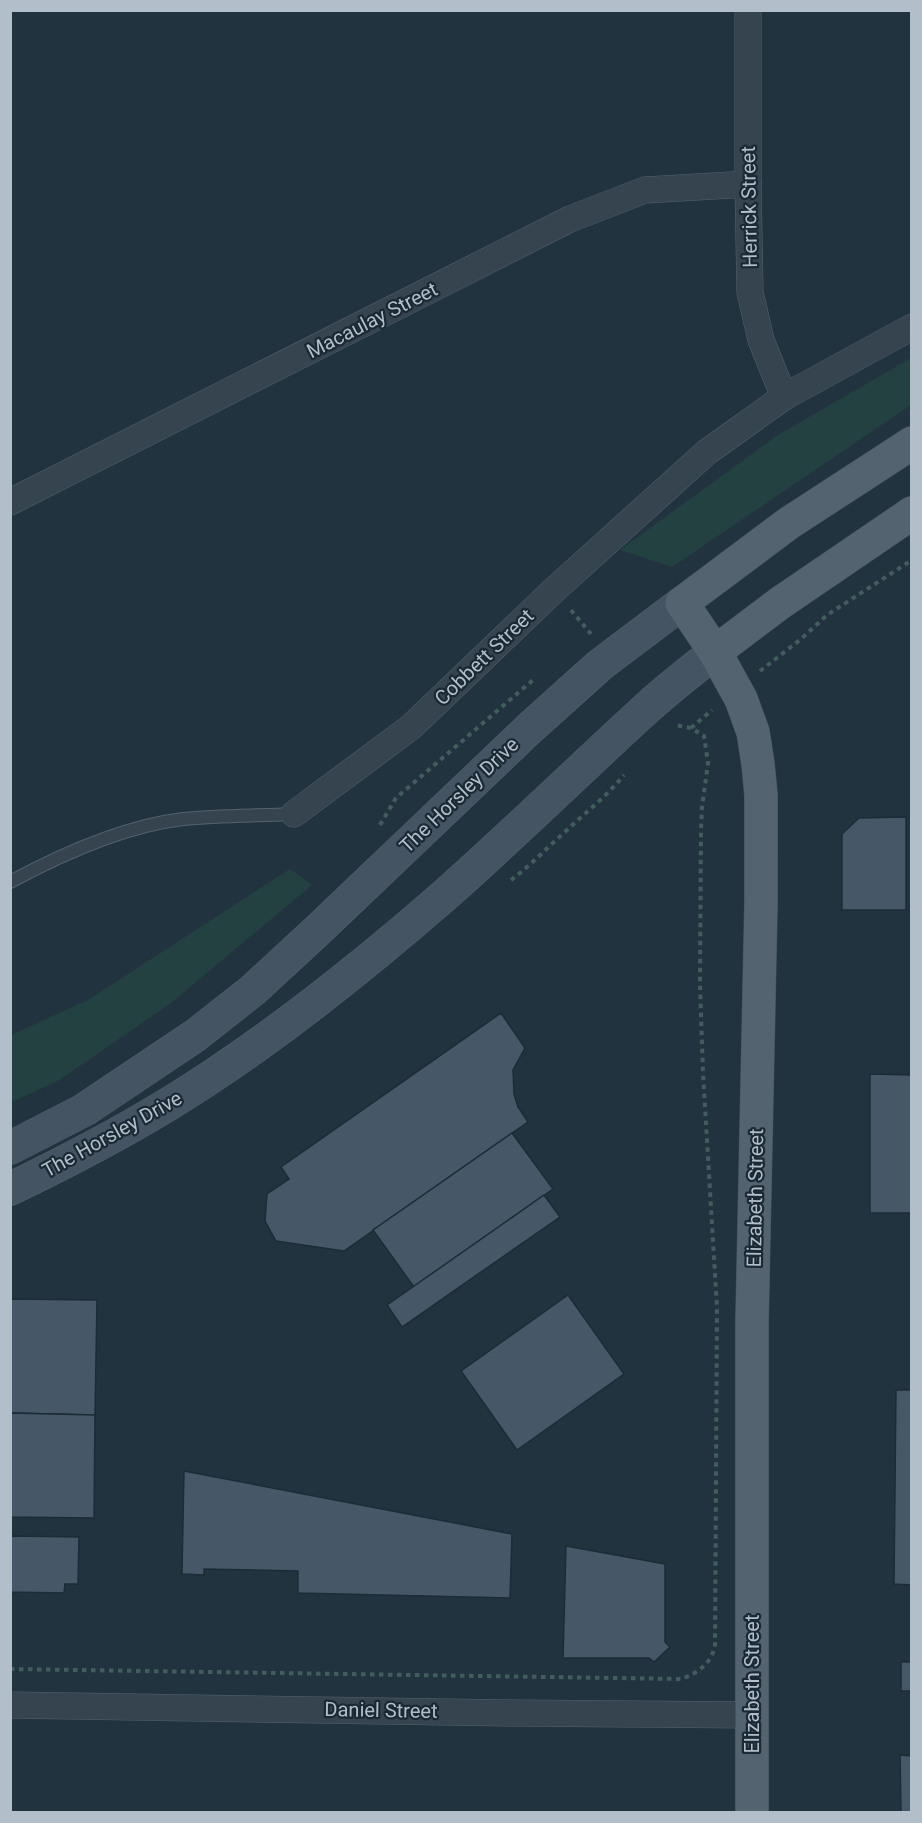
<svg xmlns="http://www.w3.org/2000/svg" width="922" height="1823" viewBox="0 0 922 1823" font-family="Roboto,sans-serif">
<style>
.green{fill:#244141}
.building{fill:#465867;stroke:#1d2b37;stroke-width:1.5}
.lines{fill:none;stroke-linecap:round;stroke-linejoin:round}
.lane-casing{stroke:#54626e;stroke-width:14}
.street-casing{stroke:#54626e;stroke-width:27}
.secondary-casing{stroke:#54626e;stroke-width:34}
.primary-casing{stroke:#42505c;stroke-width:34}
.path{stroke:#425d5d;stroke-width:4;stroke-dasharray:4.5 4.5;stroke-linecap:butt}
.lane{stroke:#364450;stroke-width:12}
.street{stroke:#364450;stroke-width:26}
.secondary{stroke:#445463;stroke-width:33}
.primary{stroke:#546370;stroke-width:33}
.labels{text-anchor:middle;stroke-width:4.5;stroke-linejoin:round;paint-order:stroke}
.street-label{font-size:20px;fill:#b2bfcb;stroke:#1b2935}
</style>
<rect width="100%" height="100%" fill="#223340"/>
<g class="green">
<path d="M911,358V405L672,567L620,550L778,435Z"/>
<path d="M290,869L312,885L171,1003L58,1081L11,1102V1035L88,1000Z"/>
</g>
<g class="building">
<path d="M906,817V910H842V834L859,818Z"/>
<path d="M501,1013L525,1048L513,1070L514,1094L518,1107L528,1122L344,1251L276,1241L265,1221L267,1194L289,1179L281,1167Z"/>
<path d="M870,1074L912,1075V1213H870Z"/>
<path d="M512,1133L553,1189L414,1287L373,1230Z"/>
<path d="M544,1195L560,1217L402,1327L387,1305Z"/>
<path d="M568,1295L624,1374L517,1450L461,1371Z"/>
<path d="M10,1299L97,1300L95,1415L10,1413Z"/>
<path d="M896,1390H912V1585L894,1584Z"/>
<path d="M10,1413L95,1415L94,1518L10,1517Z"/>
<path d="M184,1471L512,1534L510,1598L298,1593V1571L204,1569V1575L182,1574Z"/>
<path d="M10,1536L79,1537L78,1584H65L64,1593L10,1592Z"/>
<path d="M566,1546L665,1564V1642L670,1647L654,1662L649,1658H563Z"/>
<rect x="901" y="1662" width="11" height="29"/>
<path d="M900,1755L912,1756V1812H901Z"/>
</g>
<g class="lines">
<g class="lane-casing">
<path id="lane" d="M10,882C62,854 124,826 183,819C220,815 257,816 294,814"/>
</g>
<g class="street-casing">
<g id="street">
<path d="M748,10V184L750,292L761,340L784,397"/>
<path d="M10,502L570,219L645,190L748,184"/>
<path d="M294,814L411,727L553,591L707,452L784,397L912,327"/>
<path d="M10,1705L512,1713L751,1715"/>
</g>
</g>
<g class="secondary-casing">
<g id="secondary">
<path d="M10,1148L84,1110L196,1035L253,990L318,930L531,727L600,665L682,603"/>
<path d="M10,1189C64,1163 116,1136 167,1105C264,1046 359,970 445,895C514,834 580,769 648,707C669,688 692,670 715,652"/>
</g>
</g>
<g class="primary-casing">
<g id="primary">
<path d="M715,652L780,603L912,513"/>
<path d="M752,1812V1323L761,902V795L758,764L753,732L741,699L715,652L682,603L789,523L912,443"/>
</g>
</g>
<g class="path">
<path d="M571,610L591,634"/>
<path d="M760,671L800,640L827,615L912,560"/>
<path d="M691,728L712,710"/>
<path d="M380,825L396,798L533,680"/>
<path d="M511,880C531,865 548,847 567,830C586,812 607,796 624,775"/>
<path d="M10,1669L681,1679C698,1673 712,1663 715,1645L717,1308L703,1073L700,984L701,830L702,807L708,763L704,736L691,728L675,725"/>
</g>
<use href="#lane" class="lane"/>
<use href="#street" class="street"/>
<use href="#secondary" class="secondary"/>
<use href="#primary" class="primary"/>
</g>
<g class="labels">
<g class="street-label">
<text transform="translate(749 207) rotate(-91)" y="7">Herrick Street</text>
<text transform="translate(372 320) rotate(-27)" y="7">Macaulay Street</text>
<text transform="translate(484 657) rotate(-44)" y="7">Cobbett Street</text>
<text transform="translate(459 795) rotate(-44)" y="7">The Horsley Drive</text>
<text transform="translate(112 1134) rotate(-29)" y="7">The Horsley Drive</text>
<text transform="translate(755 1198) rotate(-89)" y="7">Elizabeth Street</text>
<text transform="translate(752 1684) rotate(-90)" y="7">Elizabeth Street</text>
<text transform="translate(381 1710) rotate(1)" y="7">Daniel Street</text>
</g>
</g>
<rect width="922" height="1823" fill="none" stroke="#b2bfcb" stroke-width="24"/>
</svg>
